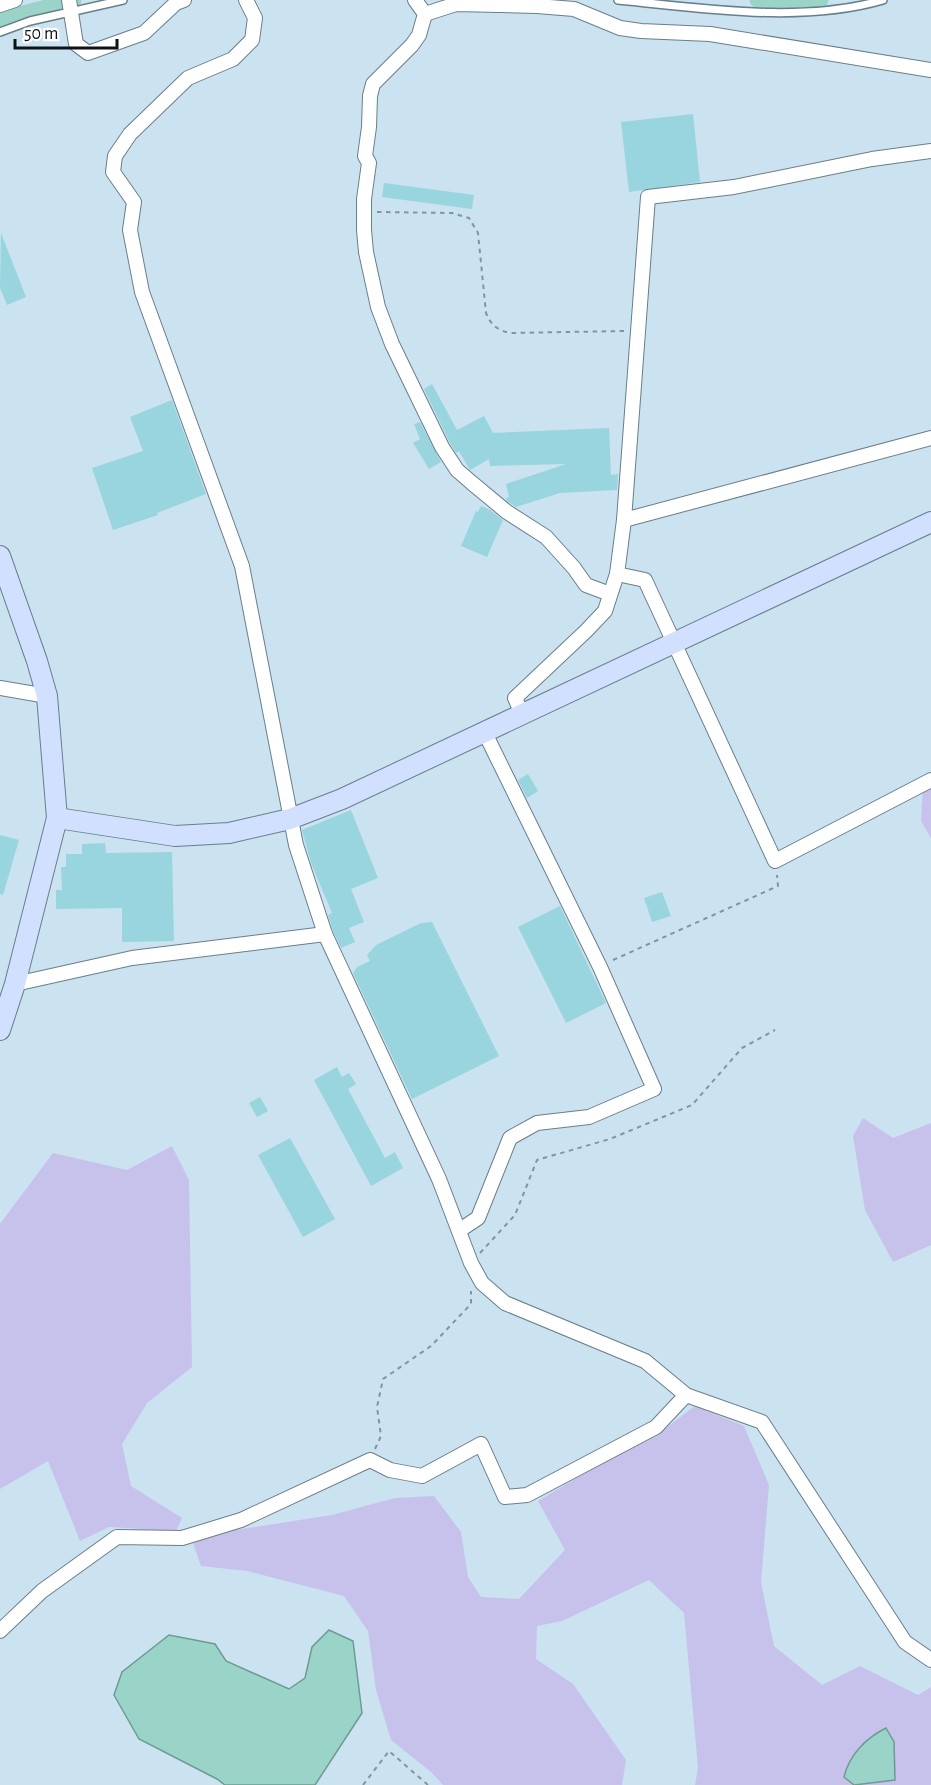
<svg xmlns="http://www.w3.org/2000/svg" width="931" height="1785" viewBox="0 0 931 1785" font-family="'Alegreya Sans',sans-serif">
<style>
.green{fill:#c6c2ec}
.water{fill:#9ad4c9;stroke:#6f9a94;stroke-width:1.5}
.lines{fill:none;stroke-linecap:round;stroke-linejoin:round}
.canal{stroke:#9ad4c9;stroke-width:15}
.building{fill:#99d5de}
.lane-casing{stroke:#697e8b;stroke-width:10}
.street-casing{stroke:#697e8b;stroke-width:16}
.secondary-casing{stroke:#697e8b;stroke-width:22}
.path{stroke:#83949f;stroke-width:2;stroke-dasharray:4.5 4.5;stroke-linecap:butt}
.lane{stroke:#fff;stroke-width:7}
.street{stroke:#fff;stroke-width:14}
.secondary{stroke:#d0e0fe;stroke-width:20}
</style>
<rect width="100%" height="100%" fill="#cbe2f0"/>
<g class="green">
<path d="M931,784V838L921,821L923,787Z"/>
<path d="M863,1118L893,1138L931,1123V1245L893,1262L865,1210L853,1136Z"/>
<path d="M172,1146L189,1180L192,1367L147,1403L122,1444L131,1486L182,1518L176,1531L109,1527L80,1541L48,1461L0,1489V1224L53,1153L127,1170Z"/>
<path d="M695,1406L744,1426L769,1485L761,1582L774,1646L822,1685L860,1666L918,1695L931,1687V1785H695L698,1768L684,1613L649,1580L562,1621L537,1626L536,1659L573,1684L626,1760L622,1785H443L431,1772L391,1740L376,1690L368,1631L344,1596L247,1571L201,1566L191,1537L332,1515L395,1498L434,1496L461,1532L468,1577L481,1597L519,1599L565,1550L538,1501L595,1467L658,1434Z"/>
</g>
<g class="water">
<path d="M329,1630L353,1641L362,1713L315,1785H225L217,1779L139,1739L114,1695L122,1672L169,1635L215,1644L226,1661L289,1689L305,1678L312,1647Z"/>
<path d="M886,1728L894,1742L895,1780L854,1785L844,1777C849,1755 866,1738 886,1728Z"/>
</g>
<g class="lines">
<g class="canal">
<path d="M757,0L808,3L821,0"/>
<path d="M0,22L11,16L74,0"/>
</g>
</g>
<g class="building">
<path d="M693,114L700,182L629,192L621,122Z"/>
<path d="M384,183L474,195L472,209L382,197Z"/>
<path d="M1,233L26,297L7,305L0,288Z"/>
<path d="M432,384L457,430L484,416L493,433L609,428L611,475L618,474L617,490L560,493L516,507L507,501L506,498L509,497L506,484L566,464L490,466L489,459L470,470L459,451L456,453L450,443L424,389Z"/>
<path d="M172,400L206,494L157,513L158,515L113,530L92,468L143,451L130,417Z"/>
<path d="M420,422L441,462L429,469L413,443L420,439L414,424Z"/>
<path d="M481,506L490,510L503,520L487,557L461,546L476,511L478,512Z"/>
<path d="M528,774L538,791L527,798L518,780Z"/>
<path d="M351,810L378,878L351,889L364,922L349,928L355,942L341,948L333,931L328,915L332,913L311,863L302,830Z"/>
<path d="M0,835L19,840L3,895L0,894Z"/>
<path d="M105,843L106,853L172,852L174,941L122,942V908L56,909V890H62L61,867H66V854H82V844Z"/>
<path d="M662,892L671,916L652,922L644,898Z"/>
<path d="M560,906L606,1003L566,1023L518,927Z"/>
<path d="M432,922L499,1056L412,1099L353,973L357,967L370,961L367,955L376,945L421,923Z"/>
<path d="M337,1067L342,1077L349,1073L356,1084L348,1089L385,1158L395,1152L403,1168L371,1186L314,1080Z"/>
<path d="M260,1097L268,1111L257,1117L249,1103Z"/>
<path d="M290,1138L335,1219L303,1237L258,1155Z"/>
</g>
<g class="lines">
<g class="lane-casing">
<g id="lane">
<path d="M618,0C703,8 801,24 883,0"/>
<path d="M0,32L30,21L123,0"/>
</g>
</g>
<g class="street-casing">
<g id="street">
<path d="M69,0L76,44L88,53L144,33L176,3L184,0"/>
<path d="M246,0L255,18L252,40L233,59L188,78L130,134L115,156L113,172L134,202L130,230L142,292L242,566L296,845L325,934L439,1179L471,1263L482,1283L505,1303L645,1361L686,1395L762,1422L905,1642L931,1660"/>
<path d="M415,0L425,14L419,35L412,45L373,84L370,96L369,127L365,156L369,163L364,199V230L366,252L378,307L392,344L442,447L457,470L472,483L507,512L546,537L574,568L586,585L610,594"/>
<path d="M0,5L15,0"/>
<path d="M425,14L456,4L537,6L574,9L620,28L641,31L710,34L931,70"/>
<path d="M624,520L931,438"/>
<path d="M617,574L645,580L775,861L931,780"/>
<path d="M0,688L47,696"/>
<path d="M522,714L515,698L586,631L605,611L617,574L624,520L648,197L734,187L872,159L931,151"/>
<path d="M15,984L132,958L325,934"/>
<path d="M460,1230L478,1218L510,1138L537,1123L589,1117L654,1089L600,967L484,731"/>
<path d="M0,1631L42,1591L117,1537L182,1538L241,1520L370,1460L390,1470L422,1476L481,1444L505,1497L527,1495L656,1427L686,1395"/>
</g>
</g>
<g class="secondary-casing">
<g id="secondary">
<path d="M0,556L37,661L47,696L57,818L15,984L0,1030"/>
<path d="M57,818L175,836L229,833L290,819L342,799L931,522"/>
</g>
</g>
<g class="path">
<path d="M377,212L452,213L469,218L478,233L486,313C491,325 497,330 510,333L624,331"/>
<path d="M613,960L778,886L777,875"/>
<path d="M480,1253L515,1215L537,1160L610,1139L692,1105L742,1048L775,1030"/>
<path d="M375,1449L381,1436L377,1407L383,1379L431,1346L471,1304V1291"/>
<path d="M363,1785L389,1751L428,1785"/>
</g>
<use href="#lane" class="lane"/>
<use href="#street" class="street"/>
<use href="#secondary" class="secondary"/>
</g>
<path d="M15 39v9h102v-9" fill="none" stroke="#0b1318" stroke-width="3"/>
<text x="24" y="39" font-size="18" fill="#0b1318" stroke="#ffffff" stroke-width="4.5" paint-order="stroke">50 m</text>
</svg>
